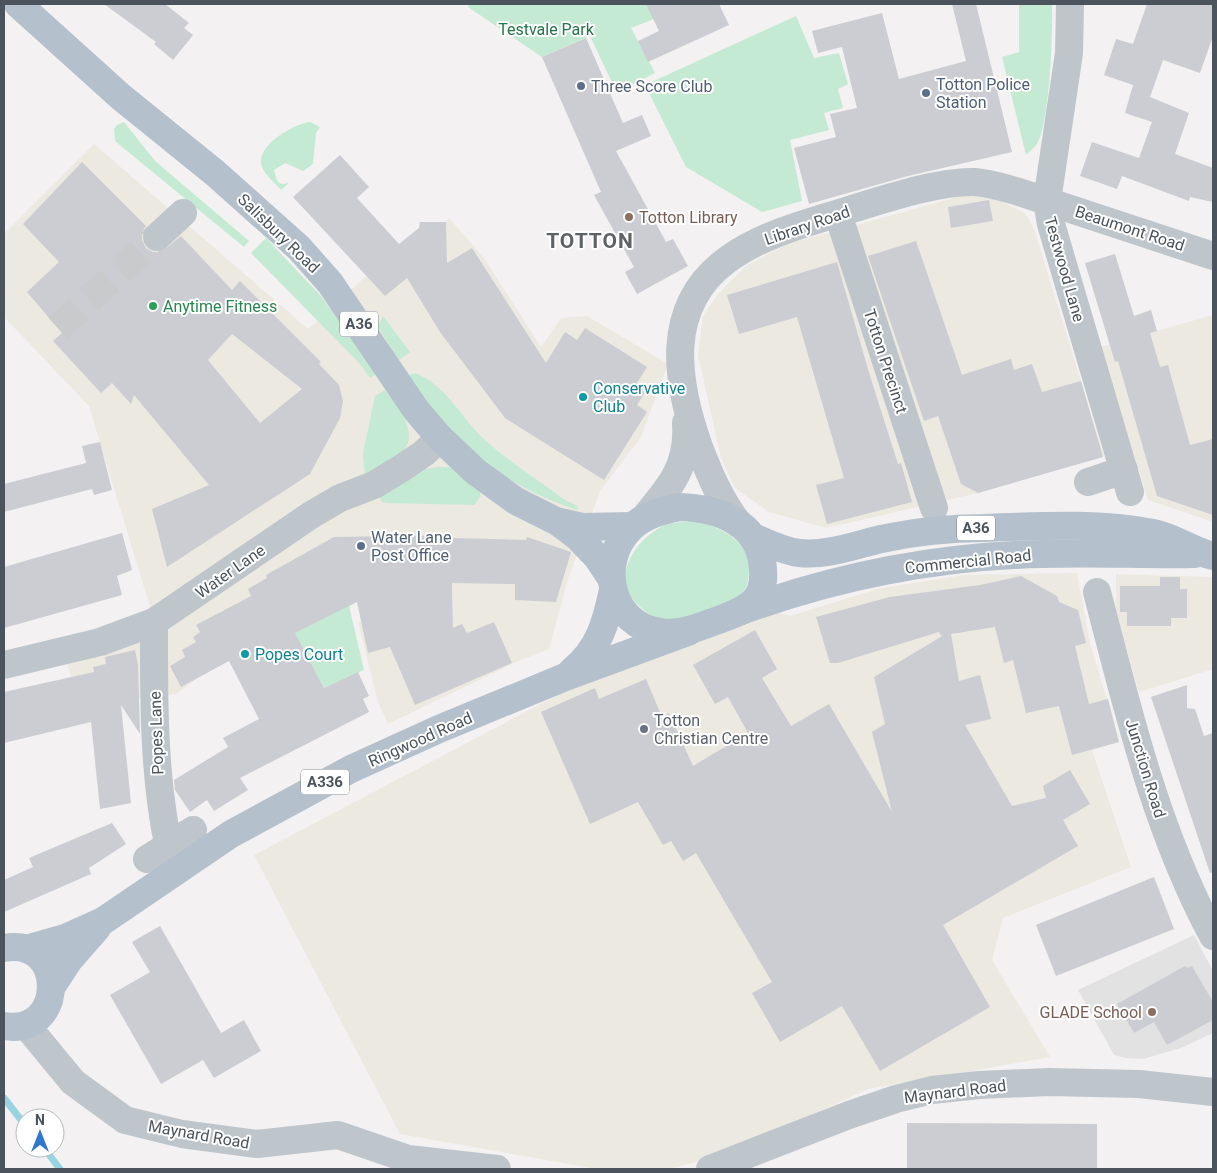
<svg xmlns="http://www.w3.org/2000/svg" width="1217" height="1173" viewBox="0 0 1217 1173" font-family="Roboto,sans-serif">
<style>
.commercial{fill:#ece9e1}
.education{fill:#e3e2e2}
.green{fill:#c5ead3}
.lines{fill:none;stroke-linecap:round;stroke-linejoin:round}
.stream{stroke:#98d3e2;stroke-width:7}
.building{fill:#cbcdd2;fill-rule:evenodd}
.minor-tunnel{stroke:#c9cacc;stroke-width:28;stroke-dasharray:28 14;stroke-linecap:butt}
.minor{stroke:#bec5cb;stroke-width:28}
.major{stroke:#b4c0cc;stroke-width:28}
.service-dot{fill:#5c6f8a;stroke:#fff;stroke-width:2}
.education-dot{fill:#8d6e63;stroke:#fff;stroke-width:2}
.leisure-dot{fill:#2e9e5b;stroke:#fff;stroke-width:2}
.culture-dot{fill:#0f9aa8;stroke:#fff;stroke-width:2}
.worship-dot{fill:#6b7280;stroke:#fff;stroke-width:2}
.labels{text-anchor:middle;stroke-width:4;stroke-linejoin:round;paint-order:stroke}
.shield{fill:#fff;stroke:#81878d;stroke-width:1}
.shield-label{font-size:15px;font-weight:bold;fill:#4b545c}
.park-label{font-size:16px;fill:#23754b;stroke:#fff}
.service-label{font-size:16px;fill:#4e5e75;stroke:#fff;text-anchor:start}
.education-label{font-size:16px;fill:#785e54;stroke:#fff;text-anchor:start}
.street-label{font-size:16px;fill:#4b545c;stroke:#fff}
.leisure-label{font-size:16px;fill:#27864d;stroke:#fff;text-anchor:start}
.culture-label{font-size:16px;fill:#0d838f;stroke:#fff;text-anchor:start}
.worship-label{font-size:16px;fill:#5b616d;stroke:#fff;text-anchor:start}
.district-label{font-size:21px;font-weight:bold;letter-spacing:1px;fill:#5e6165;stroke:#fff}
</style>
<rect width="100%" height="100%" fill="#f3f1f1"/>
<g class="commercial">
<path d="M94,144L308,329L419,228L420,222H446L449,218L484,258L541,347L561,318L587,316L668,364L641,437L600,491L568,579L549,649L516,662L388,724L378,702L358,621L412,616L453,624L452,535H411L347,566L176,694L80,705L60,640L151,610L89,406L4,317V234Z"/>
<path d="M968,194L1001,201L1026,214L1035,232L1104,456L978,493L826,528L769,512L735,488L721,458L698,355L703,316L718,294L746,266L788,244Z"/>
<path d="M1213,315V522L1148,500L1101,347Z"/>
<path d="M1077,573L1090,643L1119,742L1092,750L1131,867L1003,918L992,960L1050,1057L868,1089L722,1155L670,1169H597L400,1134L254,855L596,675L767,609L790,616L881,588L965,575Z"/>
<path d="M1116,574L1213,577V669L1139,692L1116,614Z"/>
</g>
<path class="education" d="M1194,935L1213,971V1033L1181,1048L1143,1059L1125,1058L1114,1055L1078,990Z"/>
<g class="green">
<path d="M469,4H692L631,28L655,73L617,93L590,36L542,57L468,7Z"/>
<path d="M1019,4H1052C1053,32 1050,121 1037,144C1034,148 1029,152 1026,155L1002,57L1019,52Z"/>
<path d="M796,16L814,58L839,53L848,84L838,89L843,108L824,113L829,130L790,140L802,201L762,212L686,167L645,85Z"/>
<path d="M124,122L155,161L249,241L244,247L115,141L114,129L117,125Z"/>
<path d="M310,122L320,127L316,133L313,164L303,171L285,163L274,170L277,181L282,184L289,183L281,190C276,184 267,177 263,169C251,148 293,124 310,122Z"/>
<path d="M266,238L321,296L377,374L370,378L360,364L251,253Z"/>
<path d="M383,316L410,352L399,360L378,327Z"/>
<path d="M415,373C446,385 460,416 483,438C506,460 539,480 565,500L578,506L577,510C493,481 459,445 407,376Z"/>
<path d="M385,390C397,405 421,434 402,453C393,462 376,469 365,476L363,453L375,396Z"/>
<path d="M438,467H451L479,491L481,496L474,505L386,503L381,501L380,496L425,469Z"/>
<path d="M695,521C720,527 749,540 749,570C749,577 748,586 744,592C739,601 728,604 718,607C686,620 663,632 635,602C612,575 635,541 661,527C671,522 683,522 695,521Z"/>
<path d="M349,606L364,670L324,688L291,626Z"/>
</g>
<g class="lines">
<g class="stream">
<path d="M4,1098L25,1125"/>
<path d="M44,1148L60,1169"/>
</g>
</g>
<g class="building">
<path d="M104,4H165L189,23L184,28L193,35L173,60L154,44L156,42Z"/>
<path d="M646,4H719L729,25L648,62L638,41L659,31Z"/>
<path d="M952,4H976L1012,152L908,176L809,204L794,148L836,137L830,114L857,108L842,47L818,53L812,31L882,13L899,79L966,61Z"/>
<path d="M1147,4H1213V36L1200,73L1163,60L1150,97L1189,113L1175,154L1213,168V202L1190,197L1189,201L1122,176L1117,189L1080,176L1092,142L1139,158L1152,122L1125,113L1133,85L1104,75L1116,39L1133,44Z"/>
<path d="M586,38L623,123L642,115L651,136L616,151L666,242L673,239L688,266L637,294L625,272L634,267L594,195L601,192L542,57Z"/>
<path d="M340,155L369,187L357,198L399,244L419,228L420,222H446L447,263L472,248L546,363L565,332L577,340L585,328L647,367L637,383L647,389L637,405L647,412L604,480L505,418L440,332L407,278L385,296L293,197Z"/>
<path d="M82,162L146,226L142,232V240L146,248L153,252H161L181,236L232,290L240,281L321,362L319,364L339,385L343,401L340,418L310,474L167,567L152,509L209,485L134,395L131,404L112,383L101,393L53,341L62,333L27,292L59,262L23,224ZM232,334L302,389L260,423L208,360Z"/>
<path d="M989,200L993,221L951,228L948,207Z"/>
<path d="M916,241L962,375L1011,359L1014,370L1032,364L1042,392L1081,381L1103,457L978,493L961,484L938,416L924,421L868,256Z"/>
<path d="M1115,254L1134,316L1151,310L1157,331L1150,333L1160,367L1168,365L1190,445L1213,439V515L1157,496L1118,361L1115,362L1085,263Z"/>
<path d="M837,262L870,376L898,464L901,463L912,502L827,524L816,485L844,478L797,317L739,334L727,295Z"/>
<path d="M100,442L112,490L94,495L92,489L4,512V484L86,463L82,446Z"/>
<path d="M122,533L132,570L117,576L122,595L4,628V567Z"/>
<path d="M452,535V538L526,540L527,537L571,552L556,602L515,600V584L452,583L453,628L462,624L467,633L494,622L512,663L415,705L390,647L368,653L357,602L295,633L324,688L358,672L369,696L363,699L369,712L240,778L248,790L214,811L207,800L190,812L175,790L174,780L228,747L223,738L259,719L229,661L181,687L170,666L185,657L182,650L196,642L193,637L200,632L196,625L251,596L248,589L267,578L266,575L334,537Z"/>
<path d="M1021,576L1057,596L1059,602L1078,610L1086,643L1075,646L1089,704L1108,699L1119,742L1072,755L1059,706L1026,713L1013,660L1004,663L995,627L951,634L959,681L980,675L991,719L965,725L1012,806L1046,798L1043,786L1070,770L1090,804L1063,820L1078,846L943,925L990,1007L880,1071L842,1006L780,1042L752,993L772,982L696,853L683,861L671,841L663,845L638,802L590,824L541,712L595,688L599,699L646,679L662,717L669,713L693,766L748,733L728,697L715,704L693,665L755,630L777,669L762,678L791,726L829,704L892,812L872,732L885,724L874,677L944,635L941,636L939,632L838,663H830L816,617L890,597L980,585Z"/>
<path d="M1160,577H1180V589H1187V618H1171V626H1127V612H1120V586H1160Z"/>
<path d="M135,650L138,665L140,734L121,705L131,803L100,809L91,722L4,743V692L94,672L93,667L106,664L105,657Z"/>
<path d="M1187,685V708L1195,709L1204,736L1213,733V872L1210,873L1151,697Z"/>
<path d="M112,823L126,844L89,868L91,874L4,912V880L33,867L29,858Z"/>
<path d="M1154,877L1174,929L1056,976L1036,925Z"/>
<path d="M160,926L221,1033L244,1020L261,1051L214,1078L203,1060L161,1084L110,995L150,972L132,942Z"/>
<path d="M1185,966L1187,968L1192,966L1213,1002V1020L1167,1045L1154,1022L1134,1033L1117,1004Z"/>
<path d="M907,1123L1097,1124V1169H907Z"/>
</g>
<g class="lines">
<path class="minor-tunnel" d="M58,328L157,237"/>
<g class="minor">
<path d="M1070,4L1069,53L1047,201L1051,224L1130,492"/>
<path d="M838,214L934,508"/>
<path d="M157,237L183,213"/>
<path d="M1088,482L1124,470"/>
<path d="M644,518C670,487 689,466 686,423"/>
<path d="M739,524C720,500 710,475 699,447C676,382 663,307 727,260C762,234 808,223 849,210C885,199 938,181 975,182C990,183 1005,188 1019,192L1213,256"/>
<path d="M1097,592C1128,710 1155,828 1213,936"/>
<path d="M154,622C154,697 153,770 168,844"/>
<path d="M4,665L100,642L154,622L311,515L340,498L374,485L402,468L424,453L440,438"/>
<path d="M147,859L193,830"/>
<path d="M26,1025L73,1082L125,1120L182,1134L257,1144L338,1135L408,1159L497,1169"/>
<path d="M710,1169L849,1115L896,1099L932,1090L979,1085L1049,1082L1139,1084L1213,1092"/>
</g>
<g class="major">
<path d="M18,4L121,97L215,173L299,248L330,283L416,410L440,438L476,472L516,501L558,522L578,537L597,557L611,578"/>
<path d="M679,507C719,508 761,523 763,570C764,583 761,596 751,604C740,613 726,617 713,622C696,628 680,635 661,632C610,626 596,562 631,528C644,515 661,511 679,507Z"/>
<path d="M560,522L582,527L632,526"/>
<path d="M753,537C768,543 783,551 799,553C827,556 855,545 881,539C914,532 950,528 983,528C1038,526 1099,522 1153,533C1174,537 1192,551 1213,556"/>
<path d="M741,611C838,576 939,556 1042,554C1093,552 1143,555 1194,554"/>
<path d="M572,671C599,649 606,623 613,590"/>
<path d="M4,948C67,936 66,1037 4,1026"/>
<path d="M26,949L65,938L103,921L231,834L351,769L439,729L565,677L690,631"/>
<path d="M52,986L69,960L97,928"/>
</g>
</g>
<g class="service-dot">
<circle cx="581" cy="86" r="5"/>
<circle cx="926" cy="93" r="5"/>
<circle cx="361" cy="546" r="5"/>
</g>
<g class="education-dot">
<circle cx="629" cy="217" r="5"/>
<circle cx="1152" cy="1012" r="5"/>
</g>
<circle class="leisure-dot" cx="153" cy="306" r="5"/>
<g class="culture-dot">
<circle cx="583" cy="397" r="5"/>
<circle cx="245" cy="654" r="5"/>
</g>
<circle class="worship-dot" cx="644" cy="729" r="5"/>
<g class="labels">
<g class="shield">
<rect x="340" y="311.5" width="38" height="25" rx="4"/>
<rect x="957" y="515.5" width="38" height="25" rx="4"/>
<rect x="301" y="769.5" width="48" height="25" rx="4"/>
</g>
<g class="shield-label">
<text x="359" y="329">A36</text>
<text x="976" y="533">A36</text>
<text x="325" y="787">A336</text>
</g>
<g class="park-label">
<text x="546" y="35">Testvale Park</text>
</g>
<g class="service-label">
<text x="936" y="90">Totton Police<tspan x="936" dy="18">Station</tspan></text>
<text x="591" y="92">Three Score Club</text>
<text x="371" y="543">Water Lane<tspan x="371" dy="18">Post Office</tspan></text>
</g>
<g class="education-label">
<text x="639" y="223">Totton Library</text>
<text x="1142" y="1018" text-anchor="end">GLADE School</text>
</g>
<g class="street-label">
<text transform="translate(807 225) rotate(-19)" y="6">Library Road</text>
<text transform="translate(1130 228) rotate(18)" y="6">Beaumont Road</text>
<text transform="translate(279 233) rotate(44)" y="6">Salisbury Road</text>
<text transform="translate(1065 269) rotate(74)" y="6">Testwood Lane</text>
<text transform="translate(886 361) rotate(72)" y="6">Totton Precinct</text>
<text transform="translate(968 561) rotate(-6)" y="6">Commercial Road</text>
<text transform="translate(230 571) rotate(-35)" y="6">Water Lane</text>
<text transform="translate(156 733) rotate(-92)" y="6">Popes Lane</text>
<text transform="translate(420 739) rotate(-24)" y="6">Ringwood Road</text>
<text transform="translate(1146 768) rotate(73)" y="6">Junction Road</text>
<text transform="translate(955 1091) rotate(-7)" y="6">Maynard Road</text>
<text transform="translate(199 1134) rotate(10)" y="6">Maynard Road</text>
</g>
<g class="leisure-label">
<text x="163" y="312">Anytime Fitness</text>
</g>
<g class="culture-label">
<text x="593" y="394">Conservative<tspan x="593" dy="18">Club</tspan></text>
<text x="255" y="660">Popes Court</text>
</g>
<g class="worship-label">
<text x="654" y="726">Totton<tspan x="654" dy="18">Christian Centre</tspan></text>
</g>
<g class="district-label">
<text x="590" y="248">TOTTON</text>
</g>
</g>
<rect width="1217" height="1173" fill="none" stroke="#4b545c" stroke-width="10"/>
<g transform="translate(40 1133)"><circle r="24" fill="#ffffff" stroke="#b7bbbe"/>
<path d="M0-4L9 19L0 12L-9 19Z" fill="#3077ce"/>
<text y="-8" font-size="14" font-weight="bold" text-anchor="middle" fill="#4b545c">N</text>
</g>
</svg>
